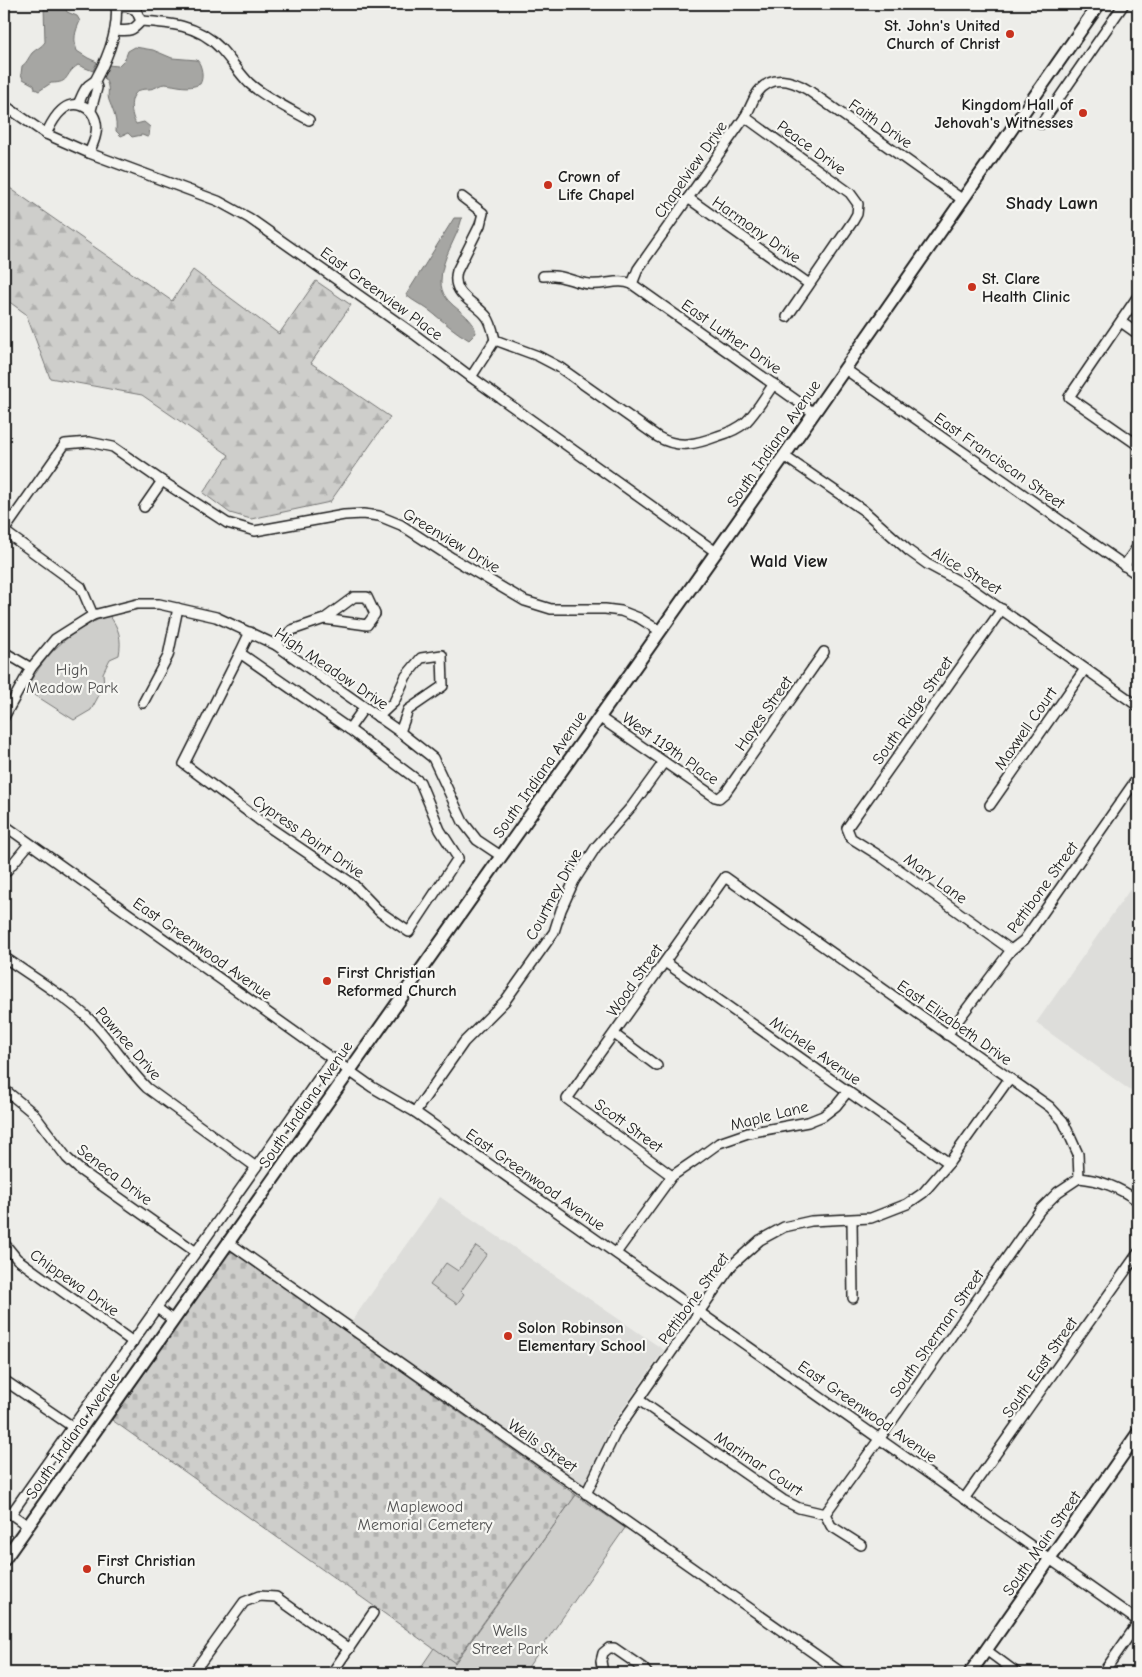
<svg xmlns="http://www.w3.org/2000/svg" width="1142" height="1677" viewBox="0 0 1142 1677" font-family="'Comic Neue',sans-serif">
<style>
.built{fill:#ddddda}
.forest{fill:url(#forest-firs);stroke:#757574}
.cemetery{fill:url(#cemetery-stones);stroke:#757574}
.park{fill:#cececb;stroke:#757574}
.water{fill:#a6a6a3;stroke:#6f6f6d}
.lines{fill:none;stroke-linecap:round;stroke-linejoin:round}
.street-casing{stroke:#1c1c1c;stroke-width:12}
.secondary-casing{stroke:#1c1c1c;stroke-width:15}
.street{stroke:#f6f6f2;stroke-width:9}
.secondary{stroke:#f6f6f2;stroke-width:11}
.poi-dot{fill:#c8321e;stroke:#f6f6f2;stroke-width:2}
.labels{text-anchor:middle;stroke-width:4.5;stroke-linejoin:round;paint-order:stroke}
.poi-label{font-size:16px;font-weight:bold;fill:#1c1c1c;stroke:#f6f6f2;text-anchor:start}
.street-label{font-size:16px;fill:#1c1c1c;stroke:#f6f6f2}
.park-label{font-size:16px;fill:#515151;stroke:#f6f6f2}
.neighbourhood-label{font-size:18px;font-weight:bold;fill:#1c1c1c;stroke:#f6f6f2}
</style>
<defs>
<pattern id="forest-firs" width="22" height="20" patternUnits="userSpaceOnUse" patternTransform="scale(1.25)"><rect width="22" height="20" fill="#cececb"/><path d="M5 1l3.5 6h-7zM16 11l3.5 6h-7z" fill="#b0b0ae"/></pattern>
<pattern id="cemetery-stones" width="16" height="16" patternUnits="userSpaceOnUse" patternTransform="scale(1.25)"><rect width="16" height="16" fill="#cececb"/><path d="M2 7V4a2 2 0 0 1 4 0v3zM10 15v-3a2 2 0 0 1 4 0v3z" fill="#b0b0ae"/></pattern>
</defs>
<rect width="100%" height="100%" fill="#edede9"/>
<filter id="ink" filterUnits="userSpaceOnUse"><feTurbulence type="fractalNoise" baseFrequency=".02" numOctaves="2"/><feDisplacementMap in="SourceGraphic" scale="10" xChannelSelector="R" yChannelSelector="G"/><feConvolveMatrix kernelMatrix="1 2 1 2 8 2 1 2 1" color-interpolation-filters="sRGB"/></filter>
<g filter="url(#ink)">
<g class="built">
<path d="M1138,878V1096L1036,1023Z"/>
<path d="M440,1197L664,1350L608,1430L594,1472L584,1487L351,1322Z"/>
</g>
<path class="forest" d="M4,184L172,301L193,270L279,334L316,281L351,305L311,363L390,417L330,502L251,519L230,513L203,493L229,455L142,395L50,378L26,314L4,298Z"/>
<path class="cemetery" d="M234,1252L576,1495L454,1663L112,1420L227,1254Z"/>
<g class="park">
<path d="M109,615C119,628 122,639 119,655L110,659L103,673L104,686L91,710L74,720L27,690C28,684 32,678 36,673C53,645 79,627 109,615Z"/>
<path d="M476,1246L487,1254L461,1291L464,1294L457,1304L430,1285L446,1263L458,1271Z"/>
<path d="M576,1495L625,1528L524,1673H417L434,1648L455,1663Z"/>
</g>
<g class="water">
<path d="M46,4H64L67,12L77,16L80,21C75,32 73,39 77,51L88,58L97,62L93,71L78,65C63,75 71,83 51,83L39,91L35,89L34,85L23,79L21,74L22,66C27,63 28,58 32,53C36,49 42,47 45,42L44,7Z"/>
<path d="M135,47L153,50L172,58L197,60C202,65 204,78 200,84C187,90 177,85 165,84C160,84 158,87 154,88C149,90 143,88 138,91C128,98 131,115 136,124L144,122L150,127L149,136L147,137L142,135L132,137L128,133L121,136L116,131C117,120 114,113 110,103C105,93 113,90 103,76L108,65L118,66L125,59L128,51Z"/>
<path d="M454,218H462C457,239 441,258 441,281C440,307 473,311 476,333L469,340C455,332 443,321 430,311C422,305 414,302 406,295Z"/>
</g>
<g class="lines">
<g class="street-casing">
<g id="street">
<path d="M117,7H127L136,10L141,21"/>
<path d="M115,30C129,31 132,32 141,21C170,23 198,25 219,47C230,58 238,72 249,83C264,97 291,110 309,120"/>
<path d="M78,104C81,99 83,91 87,87C90,83 94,83 96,79C108,57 119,30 116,4"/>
<path d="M4,105L46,134L89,153L218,201L249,218L414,334L471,377L716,552"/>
<path d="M91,110L97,88L95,82"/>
<path d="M745,117L850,193L858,204L857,214L853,221L787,317"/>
<path d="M1041,124L1124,4"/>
<path d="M46,134C50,126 54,117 61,111C74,98 93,106 96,123C98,133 93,144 89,153"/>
<path d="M462,197L483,213L480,225L457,271C450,295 476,302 487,317C492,324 493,332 495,340"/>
<path d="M688,198L809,284"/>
<path d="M543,276C563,274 571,282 589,284C604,286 618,278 632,284L814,413"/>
<path d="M632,284L638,269L745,117C750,109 753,99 758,92C772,74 792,80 808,90L963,200"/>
<path d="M1138,296L1069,397L1138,445"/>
<path d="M1121,322L1138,334"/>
<path d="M845,369L1138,575"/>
<path d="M471,377L495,340L538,356L559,367L658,437C679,449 697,444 718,436C728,433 738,429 746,422C757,411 765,396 774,384"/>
<path d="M784,456L863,510L909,551L927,564L968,586L1138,706"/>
<path d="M144,507L162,481"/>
<path d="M1124,566L1138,546"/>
<path d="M1002,609L847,828L851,838L883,858L1011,950"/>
<path d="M93,615L81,587L4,531L65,444L89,442L113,447L162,481L227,523L255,531L344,515L363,514L379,516L401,525L452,558L525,601L551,609H605L621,611L639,618L660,631"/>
<path d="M276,645L292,630L324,619L367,625L375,614L367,597H354L324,619"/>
<path d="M4,652L31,668"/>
<path d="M240,653L349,729L420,782L440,830L458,858L409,932L380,912L353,884L263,823L184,764Z"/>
<path d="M240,653L250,632"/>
<path d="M143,703L168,656L178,608"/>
<path d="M4,717L31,668L55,639L93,615L137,604H159L216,617L276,645L400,732L433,758L463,822L477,840L501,856"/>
<path d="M378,717L394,702L406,676L421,658L442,655L443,686L408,710L400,732"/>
<path d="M599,717L715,797L719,798L726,792L824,652"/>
<path d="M349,729L364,708"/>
<path d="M990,805L1085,669"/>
<path d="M4,825L372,1087L415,1112L1138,1621"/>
<path d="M4,874L29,844"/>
<path d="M4,957C31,976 68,998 90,1020C111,1041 126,1067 147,1088L256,1167"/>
<path d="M665,962L949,1163"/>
<path d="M614,1034L657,1066"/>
<path d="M947,1035L1011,950L1024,940L1138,777"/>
<path d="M4,1089L33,1113L67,1158L80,1170L196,1252"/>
<path d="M415,1112L464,1042L505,1001L554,932L561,910L574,881L596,847L632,806L664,762"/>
<path d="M672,1176L567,1099L725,877L1050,1107L1063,1121L1078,1154L1079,1178"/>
<path d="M1079,1178C1102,1180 1120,1188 1138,1201"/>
<path d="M852,1220L853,1298"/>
<path d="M228,1242L842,1673"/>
<path d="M4,1243L17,1259L133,1342"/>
<path d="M616,1253L672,1176L697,1159L719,1143L748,1133L808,1122L823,1116L836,1106L848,1091"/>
<path d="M157,1308L173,1320"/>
<path d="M4,1380L73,1427"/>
<path d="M639,1400L783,1500L799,1508L825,1514"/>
<path d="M586,1494L617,1430L732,1265L760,1240L784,1227L811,1221L871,1218L907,1204L923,1193L949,1163L1009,1079"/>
<path d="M964,1499L1138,1253"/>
<path d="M4,1509L28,1526"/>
<path d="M11,1514L333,1058"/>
<path d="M825,1514L880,1438L1040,1210L1058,1192L1079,1178"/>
<path d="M825,1514L831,1526L861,1545"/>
<path d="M986,1650L1017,1673"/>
<path d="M193,1673L244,1602L259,1596L276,1597L349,1649"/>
<path d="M332,1673L373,1613"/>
<path d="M603,1673L601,1661L603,1653L609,1648H614L643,1668L647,1673"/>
<path d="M1103,1673L1138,1623"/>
</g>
</g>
<g class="secondary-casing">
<g id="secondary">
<path d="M4,1560L784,456L1099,4"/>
<path d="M970,1673L1138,1433"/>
</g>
</g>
<use href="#street" class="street"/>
<use href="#secondary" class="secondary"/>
</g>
</g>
<g class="poi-dot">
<circle cx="1010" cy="34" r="5"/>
<circle cx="1083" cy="113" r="5"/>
<circle cx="548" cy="185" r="5"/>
<circle cx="972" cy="287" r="5"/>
<circle cx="327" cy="981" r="5"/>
<circle cx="508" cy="1336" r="5"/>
<circle cx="87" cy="1569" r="5"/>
</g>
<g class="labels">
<g class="poi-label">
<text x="1000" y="31" text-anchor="end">St. John's United<tspan x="1000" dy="18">Church of Christ</tspan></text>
<text x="1073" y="110" text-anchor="end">Kingdom Hall of<tspan x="1073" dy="18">Jehovah's Witnesses</tspan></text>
<text x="558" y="182">Crown of<tspan x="558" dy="18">Life Chapel</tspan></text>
<text x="982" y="284">St. Clare<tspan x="982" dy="18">Health Clinic</tspan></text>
<text x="337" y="978">First Christian<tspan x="337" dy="18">Reformed Church</tspan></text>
<text x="518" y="1333">Solon Robinson<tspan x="518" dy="18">Elementary School</tspan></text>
<text x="97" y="1566">First Christian<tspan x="97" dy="18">Church</tspan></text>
</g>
<g class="street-label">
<text transform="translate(881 123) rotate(35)" y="6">Faith Drive</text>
<text transform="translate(812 147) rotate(36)" y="6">Peace Drive</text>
<text transform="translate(690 169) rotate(-55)" y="6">Chapelview Drive</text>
<text transform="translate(757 229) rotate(35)" y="6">Harmony Drive</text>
<text transform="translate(382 293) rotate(36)" y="6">East Greenview Place</text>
<text transform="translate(732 336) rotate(35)" y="6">East Luther Drive</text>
<text transform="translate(773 443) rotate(-55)" y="6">South Indiana Avenue</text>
<text transform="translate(1000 460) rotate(35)" y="6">East Franciscan Street</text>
<text transform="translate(452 540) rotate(31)" y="6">Greenview Drive</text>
<text transform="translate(967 570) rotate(31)" y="6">Alice Street</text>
<text transform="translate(332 668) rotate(34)" y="6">High Meadow Drive</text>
<text transform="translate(912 710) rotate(-55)" y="6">South Ridge Street</text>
<text transform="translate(763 713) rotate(-55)" y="6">Hayes Street</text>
<text transform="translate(1025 728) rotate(-55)" y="6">Maxwell Court</text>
<text transform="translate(671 748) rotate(35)" y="6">West 119th Place</text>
<text transform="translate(539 774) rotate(-55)" y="6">South Indiana Avenue</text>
<text transform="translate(309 836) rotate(35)" y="6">Cypress Point Drive</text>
<text transform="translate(936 878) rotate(36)" y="6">Mary Lane</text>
<text transform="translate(1042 887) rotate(-54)" y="6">Pettibone Street</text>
<text transform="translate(553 894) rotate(-62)" y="6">Courtney Drive</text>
<text transform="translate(203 948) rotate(35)" y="6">East Greenwood Avenue</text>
<text transform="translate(634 980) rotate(-55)" y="6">Wood Street</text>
<text transform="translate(955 1022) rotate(35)" y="6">East Elizabeth Drive</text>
<text transform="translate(129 1043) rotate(49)" y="6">Pawnee Drive</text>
<text transform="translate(816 1050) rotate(35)" y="6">Michele Avenue</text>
<text transform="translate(305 1104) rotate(-55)" y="6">South Indiana Avenue</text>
<text transform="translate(769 1115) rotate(-14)" y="6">Maple Lane</text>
<text transform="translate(629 1125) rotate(36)" y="6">Scott Street</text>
<text transform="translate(115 1174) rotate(37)" y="6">Seneca Drive</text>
<text transform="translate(536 1179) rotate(35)" y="6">East Greenwood Avenue</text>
<text transform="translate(75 1282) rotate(35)" y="6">Chippewa Drive</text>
<text transform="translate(693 1298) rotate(-54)" y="6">Pettibone Street</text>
<text transform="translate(936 1333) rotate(-55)" y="6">South Sherman Street</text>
<text transform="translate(1039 1367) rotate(-55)" y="6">South East Street</text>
<text transform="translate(868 1411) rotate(35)" y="6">East Greenwood Avenue</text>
<text transform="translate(72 1435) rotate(-55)" y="6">South Indiana Avenue</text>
<text transform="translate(543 1445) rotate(35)" y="6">Wells Street</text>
<text transform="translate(759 1463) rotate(34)" y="6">Marimar Court</text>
<text transform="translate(1041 1543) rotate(-55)" y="6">South Main Street</text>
</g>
<g class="park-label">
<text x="72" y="675">High<tspan x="72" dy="18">Meadow Park</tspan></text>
<text x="425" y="1512">Maplewood<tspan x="425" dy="18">Memorial Cemetery</tspan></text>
<text x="510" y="1636">Wells<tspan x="510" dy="18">Street Park</tspan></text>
</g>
<g class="neighbourhood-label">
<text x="1052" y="209">Shady Lawn</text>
<text x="789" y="567">Wald View</text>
</g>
</g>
<rect width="1142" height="1677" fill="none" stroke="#f6f6f2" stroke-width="20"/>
<rect x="10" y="10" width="1122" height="1657" fill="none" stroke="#1c1c1c" stroke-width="2" filter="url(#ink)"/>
</svg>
